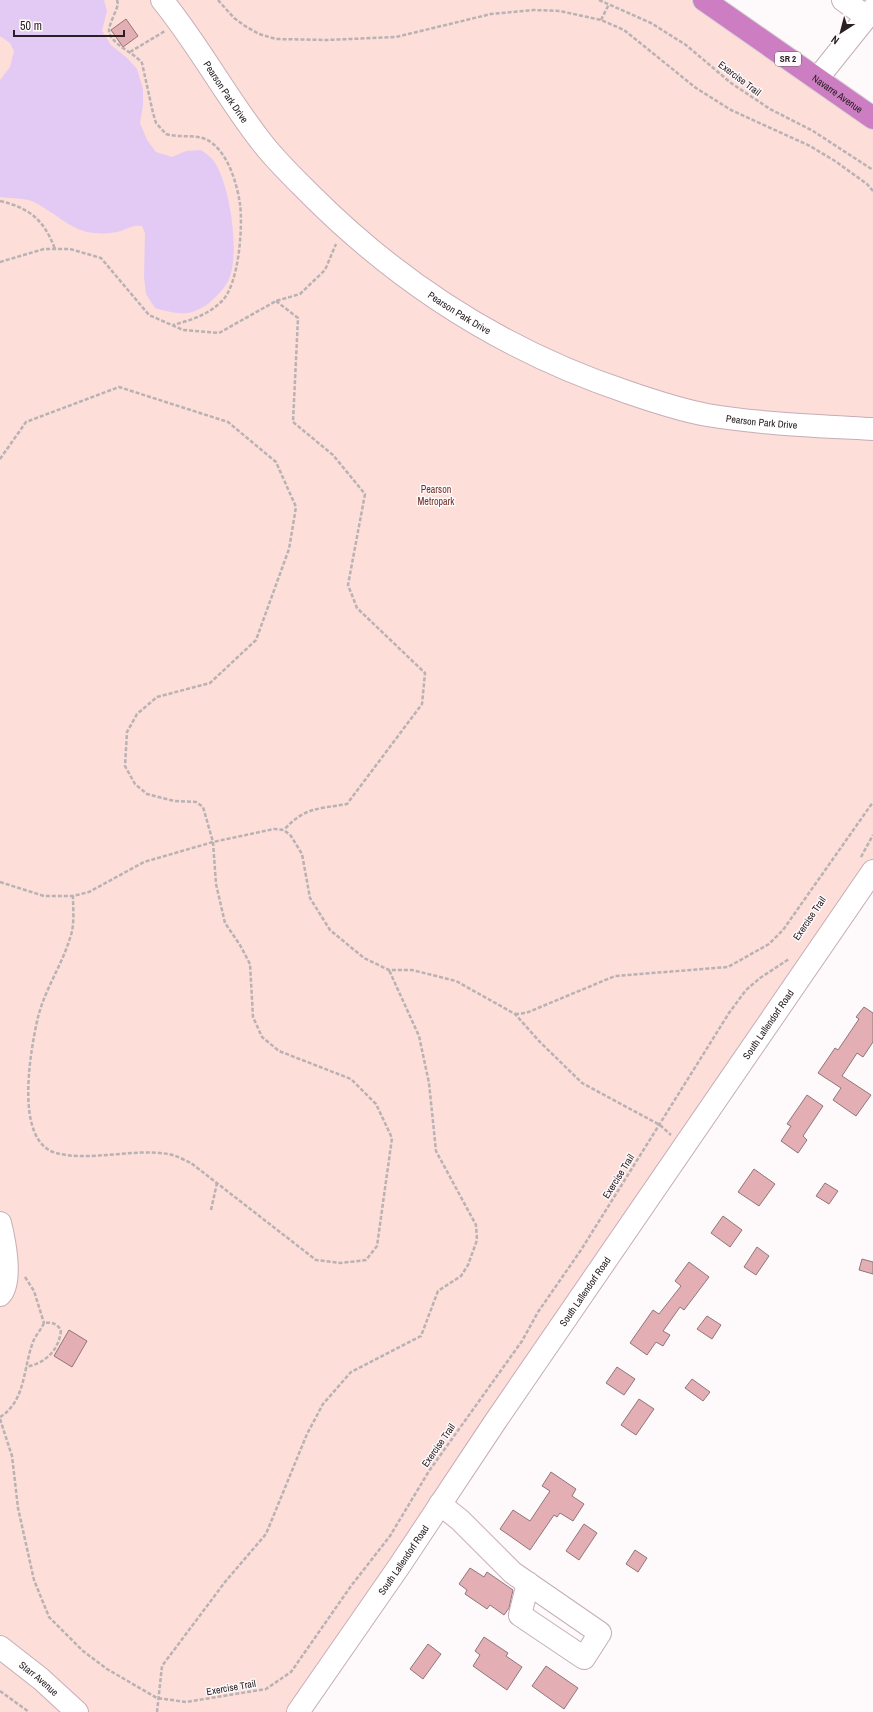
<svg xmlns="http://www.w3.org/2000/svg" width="873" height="1712" viewBox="0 0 873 1712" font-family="'Archivo Narrow',sans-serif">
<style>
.green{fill:#fdded8}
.water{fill:#e3caf4}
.building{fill:#e4afb4;stroke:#8f7678}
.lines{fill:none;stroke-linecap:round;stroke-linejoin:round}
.minor-casing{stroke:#c6adb7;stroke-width:24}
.highway-casing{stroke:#d8d7d7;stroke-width:24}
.path{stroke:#b8b2b4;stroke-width:2.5;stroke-dasharray:4 2;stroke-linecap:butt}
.minor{stroke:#fff;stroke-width:22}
.highway{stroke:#cd7ec2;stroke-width:22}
.labels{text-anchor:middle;stroke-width:3;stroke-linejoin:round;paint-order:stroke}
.shield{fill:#fef9fb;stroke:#696164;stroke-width:1}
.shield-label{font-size:9px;font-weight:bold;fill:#292023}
.street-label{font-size:10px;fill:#292023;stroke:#fef9fb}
.park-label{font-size:10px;fill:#723227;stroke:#fef9fb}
</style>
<rect width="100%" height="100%" fill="#fef9fb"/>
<path class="green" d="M0,0H704L873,118V871L298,1712H0Z"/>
<path class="water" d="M0,0H104L107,11L102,31L111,45L127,58L137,69L143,89V105L140,123L147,140L156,152L172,157L186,151L201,150C205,153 210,156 213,160C230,182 241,256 228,281C224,289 215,298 208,304C202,308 193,313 186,313C176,314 165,311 155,308L146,294L144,277L145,233L142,226C133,225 129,228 121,231C111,234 97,234 87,232C68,227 53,212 36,203C25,197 12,199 0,197V80L10,67L14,51L10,43L0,36Z"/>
<g class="building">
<path d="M126,19L138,36L123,47L111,30Z"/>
<path d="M864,1007L873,1013V1042L863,1057L857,1053L842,1076L871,1095L856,1116L833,1100L841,1088L818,1073L835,1048L838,1050L859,1019L856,1017Z"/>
<path d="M807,1095L823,1106L803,1136L807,1140L798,1153L781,1141L791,1126L787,1124Z"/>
<path d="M754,1169L775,1184L759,1206L738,1192Z"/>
<path d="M825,1183L838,1191L829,1204L816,1196Z"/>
<path d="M723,1216L742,1230L730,1247L711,1233Z"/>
<path d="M757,1247L769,1256L756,1275L744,1267Z"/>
<path d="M862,1259L873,1262V1274L859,1270Z"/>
<path d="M689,1262L709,1277L684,1310L680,1307L663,1331L670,1335L663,1346L656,1342L647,1355L630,1343L653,1310L659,1314L681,1286L675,1281Z"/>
<path d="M707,1316L721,1325L712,1339L697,1329Z"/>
<path d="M69,1330L87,1341L72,1367L54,1356Z"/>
<path d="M617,1367L635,1379L624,1395L606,1383Z"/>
<path d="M692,1379L710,1392L703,1401L685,1388Z"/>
<path d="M639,1399L654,1409L636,1435L621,1425Z"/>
<path d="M551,1472L576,1489L572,1496L584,1504L573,1521L560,1513L557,1517L554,1515L530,1550L500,1529L513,1510L530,1521L550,1491L542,1486Z"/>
<path d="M584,1524L597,1533L579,1560L566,1551Z"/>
<path d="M635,1550L647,1558L638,1572L626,1564Z"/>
<path d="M470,1568L484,1577L487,1572L513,1590L509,1608L504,1615L490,1605L487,1609L465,1594L467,1590L459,1584Z"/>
<path d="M484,1637L508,1653L506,1656L522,1667L507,1690L473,1666L480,1655L475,1651Z"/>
<path d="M428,1644L441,1654L423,1679L410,1669Z"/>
<path d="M546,1666L578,1688L564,1709L532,1686Z"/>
</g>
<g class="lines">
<g class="minor-casing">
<g id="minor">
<path id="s1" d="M162,0C198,44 225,95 260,140C275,160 293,177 311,195C400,284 507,352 627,392C653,401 680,410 707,415C762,424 818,426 873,429"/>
<path d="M843,0L867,17"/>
<path d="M817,79L873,9"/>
<path d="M0,1223C4,1239 13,1282 0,1295"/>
<path d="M440,1504L460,1520L513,1573L600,1633L584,1658L520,1615L528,1583"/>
<path id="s2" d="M0,1647L41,1679L77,1712"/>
<path id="s3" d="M298,1712L400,1565L495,1422L873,871"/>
</g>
</g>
<g class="highway-casing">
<g id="highway">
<path id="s4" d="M704,0L873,118"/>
</g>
</g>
<g class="path">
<path d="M117,0L118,4C116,12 109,24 109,31C110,44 135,53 142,63L153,113L156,123L166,134C182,139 198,132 212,143C229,156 237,184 240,204C243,227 239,284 222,301C208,315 191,320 173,325"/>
<path d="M218,0L234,18L245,26L259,34L276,39L327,40L396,37L491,14L534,10L560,11L601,20L624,30L696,88L731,110L810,146L835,161L867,184L873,191"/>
<path d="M599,0L651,23L686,45L731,83L770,109L813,131L873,170"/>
<path d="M601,20L609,4"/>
<path d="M130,52L165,31"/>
<path d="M0,201C30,208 44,220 55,249"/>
<path d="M0,262L44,249H70L101,258L149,315L183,330L219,333L276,301L300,294L325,270L336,244"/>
<path d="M276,301L298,318L293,422L333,455L365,494L348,585L357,608L425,673L422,704L347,804C319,809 304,807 284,830"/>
<path d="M0,459L26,422L119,387L228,422L276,462L296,507L289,549L256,640L210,683L157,697L137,714L127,732L125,766L135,784L147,794L174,801L196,802L203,807L213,842L216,884L225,923L240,945L250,964L253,1017L262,1037L279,1051L351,1079L376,1104L392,1138L377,1246L366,1260L341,1263L316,1260L191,1163C184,1160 176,1155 168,1154C133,1148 89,1162 56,1153C13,1141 31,1048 38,1017C45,989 62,965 70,938C75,925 73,909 73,896"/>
<path d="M861,857L873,835"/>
<path d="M0,882L44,896H73L89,892L144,862L213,842L274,829L284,830L291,836L302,854L310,898L330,930L364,958L389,970H412L456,981L515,1014L539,1041L582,1083L660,1125L671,1135"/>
<path d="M515,1014L526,1013L615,976L728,967L769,944L783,930L873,802"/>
<path d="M211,1210L217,1183"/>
<path d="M25,1277L34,1291L44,1323"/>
<path d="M0,1417C26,1401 23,1368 33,1342C35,1336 41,1330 44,1323C52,1322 56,1323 61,1330C59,1350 46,1363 26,1367"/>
<path d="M0,1419L12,1456L18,1508L34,1580L49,1617L83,1651L107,1669L157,1698L186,1702L266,1689L291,1672L351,1586L390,1536L429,1471L522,1341L538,1312L581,1250L729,1013L746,990L760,978L789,959"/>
<path d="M0,1691L29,1712"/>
<path d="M157,1712L162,1666L225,1582L266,1534L307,1434L323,1404L351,1372L421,1336L438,1291L461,1276L468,1265L477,1240L476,1225L436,1151L429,1083L419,1036L389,970"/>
</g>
<use href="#minor" class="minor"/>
<use href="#highway" class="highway"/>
</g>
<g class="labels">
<rect class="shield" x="775" y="52" width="26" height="14" rx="3"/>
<g class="shield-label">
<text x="788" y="62">SR 2</text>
</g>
<g class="street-label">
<text transform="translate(740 78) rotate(37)" y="4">Exercise Trail</text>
<text dy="4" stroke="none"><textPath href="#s1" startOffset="112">Pearson Park Drive</textPath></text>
<text dy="4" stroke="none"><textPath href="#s4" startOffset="163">Navarre Avenue</textPath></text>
<text dy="4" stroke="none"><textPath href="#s1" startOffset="436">Pearson Park Drive</textPath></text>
<text dy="4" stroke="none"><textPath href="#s1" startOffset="760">Pearson Park Drive</textPath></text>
<text transform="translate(809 918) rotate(-56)" y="4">Exercise Trail</text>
<text dy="4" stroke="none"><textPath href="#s3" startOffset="833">South Lallendorf Road</textPath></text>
<text transform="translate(618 1176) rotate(-58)" y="4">Exercise Trail</text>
<text dy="4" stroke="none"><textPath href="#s3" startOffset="509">South Lallendorf Road</textPath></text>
<text transform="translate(438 1445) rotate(-55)" y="4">Exercise Trail</text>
<text dy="4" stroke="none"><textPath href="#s3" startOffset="185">South Lallendorf Road</textPath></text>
<text dy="4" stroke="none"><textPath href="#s2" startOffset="50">Starr Avenue</textPath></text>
<text transform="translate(231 1687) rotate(-10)" y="4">Exercise Trail</text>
</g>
<g class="park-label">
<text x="436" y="493">Pearson<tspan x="436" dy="12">Metropark</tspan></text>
</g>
</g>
<g transform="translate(841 32) rotate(216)" stroke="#fef9fb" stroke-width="3" paint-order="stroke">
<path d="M0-3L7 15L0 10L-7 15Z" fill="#292023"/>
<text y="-6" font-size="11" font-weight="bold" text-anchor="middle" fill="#292023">N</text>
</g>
<path d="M14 30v6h110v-6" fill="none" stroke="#292023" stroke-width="2"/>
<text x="20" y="30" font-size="12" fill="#292023" stroke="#fef9fb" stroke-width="3" paint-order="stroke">50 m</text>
</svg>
